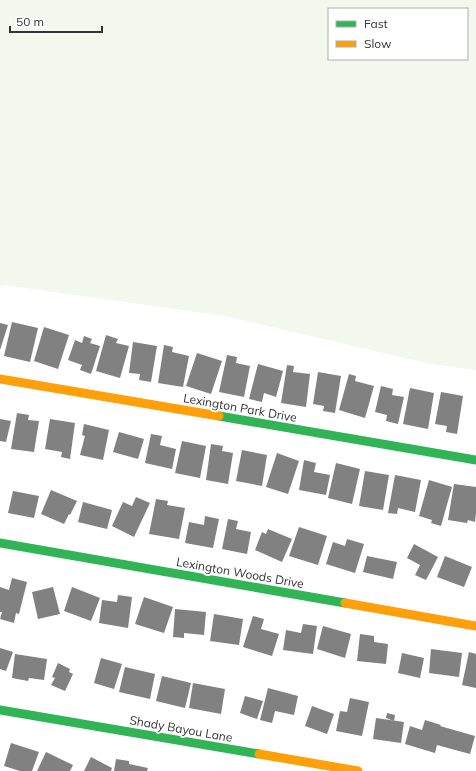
<svg xmlns="http://www.w3.org/2000/svg" width="476" height="771" viewBox="0 0 476 771" font-family="Mulish,sans-serif">
<style>
.green{fill:#f3f7ee;fill-rule:evenodd}
.building{fill:#818181}
.lines{fill:none;stroke-linecap:round;stroke-linejoin:round}
.fast{stroke:#30b455;stroke-width:9}
.slow{stroke:#ff9f0a;stroke-width:9}
.labels{text-anchor:middle;stroke-width:4;stroke-linejoin:round;paint-order:stroke}
.street-label{font-size:12px;fill:#333;stroke:#fff}
</style>
<rect width="100%" height="100%" fill="#fff"/>
<path class="green" d="M0,0H476V370L430,364L225,316L4,285L0,287ZM329,9H467V59H329Z"/>
<g class="building">
<path d="M12,322L38,328L30,362L4,356Z"/>
<path d="M0,323L8,325L0,350Z"/>
<path d="M44,327L69,335L58,369L34,361Z"/>
<path d="M106,335L118,339L116,343L129,346L120,378L96,371Z"/>
<path d="M84,336L92,339L90,343L100,346L91,374L80,370L82,365L68,360L75,340L82,343Z"/>
<path d="M133,342L157,346L151,382L139,380L140,374L129,373Z"/>
<path d="M164,345L173,347L172,352L189,356L183,387L158,383Z"/>
<path d="M197,353L222,361L211,394L186,386Z"/>
<path d="M227,355L237,357L236,363L250,366L244,397L219,392Z"/>
<path d="M258,364L283,371L276,397L264,393L262,402L249,399Z"/>
<path d="M287,365L294,366L293,372L310,374L306,407L281,403Z"/>
<path d="M318,372L341,376L335,413L323,411L324,406L313,404Z"/>
<path d="M349,374L356,376L355,381L374,386L365,418L339,410Z"/>
<path d="M381,386L393,389L392,395L404,397L398,424L386,421L387,415L375,412Z"/>
<path d="M410,388L434,393L428,429L403,424Z"/>
<path d="M441,392L463,396L457,434L446,432L447,426L435,424Z"/>
<path d="M17,413L29,415L28,420L39,421L34,452L11,449Z"/>
<path d="M0,419L11,421L6,442L0,441Z"/>
<path d="M50,419L75,423L70,459L61,457L62,452L45,449Z"/>
<path d="M84,424L109,430L103,460L80,455L85,436L82,435Z"/>
<path d="M119,432L144,439L138,459L113,452Z"/>
<path d="M151,434L162,436L160,445L176,449L172,469L145,463Z"/>
<path d="M182,441L206,446L200,478L175,473Z"/>
<path d="M211,444L223,446L222,451L233,453L228,484L206,480Z"/>
<path d="M242,450L267,455L262,486L236,481Z"/>
<path d="M277,453L299,461L288,494L266,487Z"/>
<path d="M304,460L316,463L314,472L330,475L326,495L299,490Z"/>
<path d="M336,463L360,469L352,504L328,498Z"/>
<path d="M365,471L389,475L383,510L359,506Z"/>
<path d="M395,475L421,480L415,512L398,508L397,514L388,513Z"/>
<path d="M429,480L452,487L441,526L431,523L432,520L419,516Z"/>
<path d="M454,484L476,487V513L475,522L468,520L467,523L448,520Z"/>
<path d="M51,490L77,501L70,515L69,514L64,524L41,514Z"/>
<path d="M13,491L39,496L34,518L8,513Z"/>
<path d="M136,497L150,503L134,537L112,526L123,502L132,506Z"/>
<path d="M156,499L168,501L167,505L185,508L179,539L149,534Z"/>
<path d="M83,502L112,510L107,529L78,522Z"/>
<path d="M205,516L219,519L213,548L185,543L189,522L204,525Z"/>
<path d="M228,519L238,521L236,529L251,532L247,554L222,549Z"/>
<path d="M299,527L327,536L318,565L289,556Z"/>
<path d="M268,529L292,539L282,562L255,550L262,532L266,534Z"/>
<path d="M347,539L364,544L355,573L326,564L333,542L345,546Z"/>
<path d="M414,544L438,557L426,580L415,575L420,565L407,558Z"/>
<path d="M367,556L397,562L393,579L363,572Z"/>
<path d="M445,556L472,567L464,587L437,577Z"/>
<path d="M12,578L27,582L19,614L16,613L14,623L0,619L2,612H0V587L9,590Z"/>
<path d="M53,587L60,614L38,619L32,592Z"/>
<path d="M72,587L100,598L91,621L64,611Z"/>
<path d="M118,595L132,597L128,628L99,623L102,600L117,602Z"/>
<path d="M144,597L173,607L164,633L135,624Z"/>
<path d="M175,609L206,612L204,635L184,633V638L173,637Z"/>
<path d="M214,614L243,619L239,645L210,641Z"/>
<path d="M253,616L264,619L261,629L279,634L272,656L243,647Z"/>
<path d="M303,624L317,626L313,654L283,650L286,630L301,633Z"/>
<path d="M323,626L351,634L345,658L317,649Z"/>
<path d="M360,634L374,636V642L388,644L386,664L357,661Z"/>
<path d="M0,648L13,652L6,671L0,669Z"/>
<path d="M431,649L462,653L459,677L429,673Z"/>
<path d="M469,652L476,654V688L462,685Z"/>
<path d="M402,653L424,658L420,678L398,673Z"/>
<path d="M15,654L47,659L44,680L29,678L28,681L12,678Z"/>
<path d="M101,658L122,664L114,689L94,683Z"/>
<path d="M58,663L70,669L69,672L73,674L65,691L51,685L55,678L52,677Z"/>
<path d="M125,667L155,674L150,699L119,692Z"/>
<path d="M162,676L191,683L185,708L156,701Z"/>
<path d="M193,683L225,689L221,714L189,708Z"/>
<path d="M268,688L298,696L294,715L275,711L272,723L260,720Z"/>
<path d="M245,696L263,701L257,719L240,713Z"/>
<path d="M350,698L369,702L362,736L336,731L340,711L347,712Z"/>
<path d="M312,706L334,714L327,734L305,726Z"/>
<path d="M387,713L395,715L394,721L386,718Z"/>
<path d="M376,718L404,722L401,743L373,739Z"/>
<path d="M425,720L441,725L440,726L475,736L470,754L437,745L435,753L405,744L410,726L422,730Z"/>
<path d="M11,743L39,752L32,771H20L4,766Z"/>
<path d="M46,752L73,765L70,771H37Z"/>
<path d="M91,757L112,768L111,771H84Z"/>
<path d="M116,759L129,761V764L148,768L147,771H114Z"/>
</g>
<g class="lines">
<g class="fast">
<path d="M219,416L476,460"/>
<path d="M0,543L345,603"/>
<path d="M0,710L259,754"/>
</g>
<g class="slow">
<path d="M0,379L219,416"/>
<path d="M345,603L476,626"/>
<path d="M259,754L358,771"/>
</g>
</g>
<g class="labels">
<g class="street-label">
<text transform="translate(240 408) rotate(10)" y="4">Lexington Park Drive</text>
<text transform="translate(240 573) rotate(10)" y="4">Lexington Woods Drive</text>
<text transform="translate(181 729) rotate(10)" y="4">Shady Bayou Lane</text>
</g>
</g>
<rect x="328" y="8" width="140" height="52" fill="#ffffff" stroke="#adadad"/>
<rect x="336" y="21" width="20" height="6" fill="#30b455" stroke="#adadad"/>
<text x="364" y="28" font-size="12" fill="#333333">Fast</text>
<rect x="336" y="41" width="20" height="6" fill="#ff9f0a" stroke="#adadad"/>
<text x="364" y="48" font-size="12" fill="#333333">Slow</text>
<path d="M10 26v6h92v-6" fill="none" stroke="#333333" stroke-width="2"/>
<text x="16" y="26" font-size="12" fill="#333333" stroke="#ffffff" stroke-width="3" paint-order="stroke">50 m</text>
</svg>
